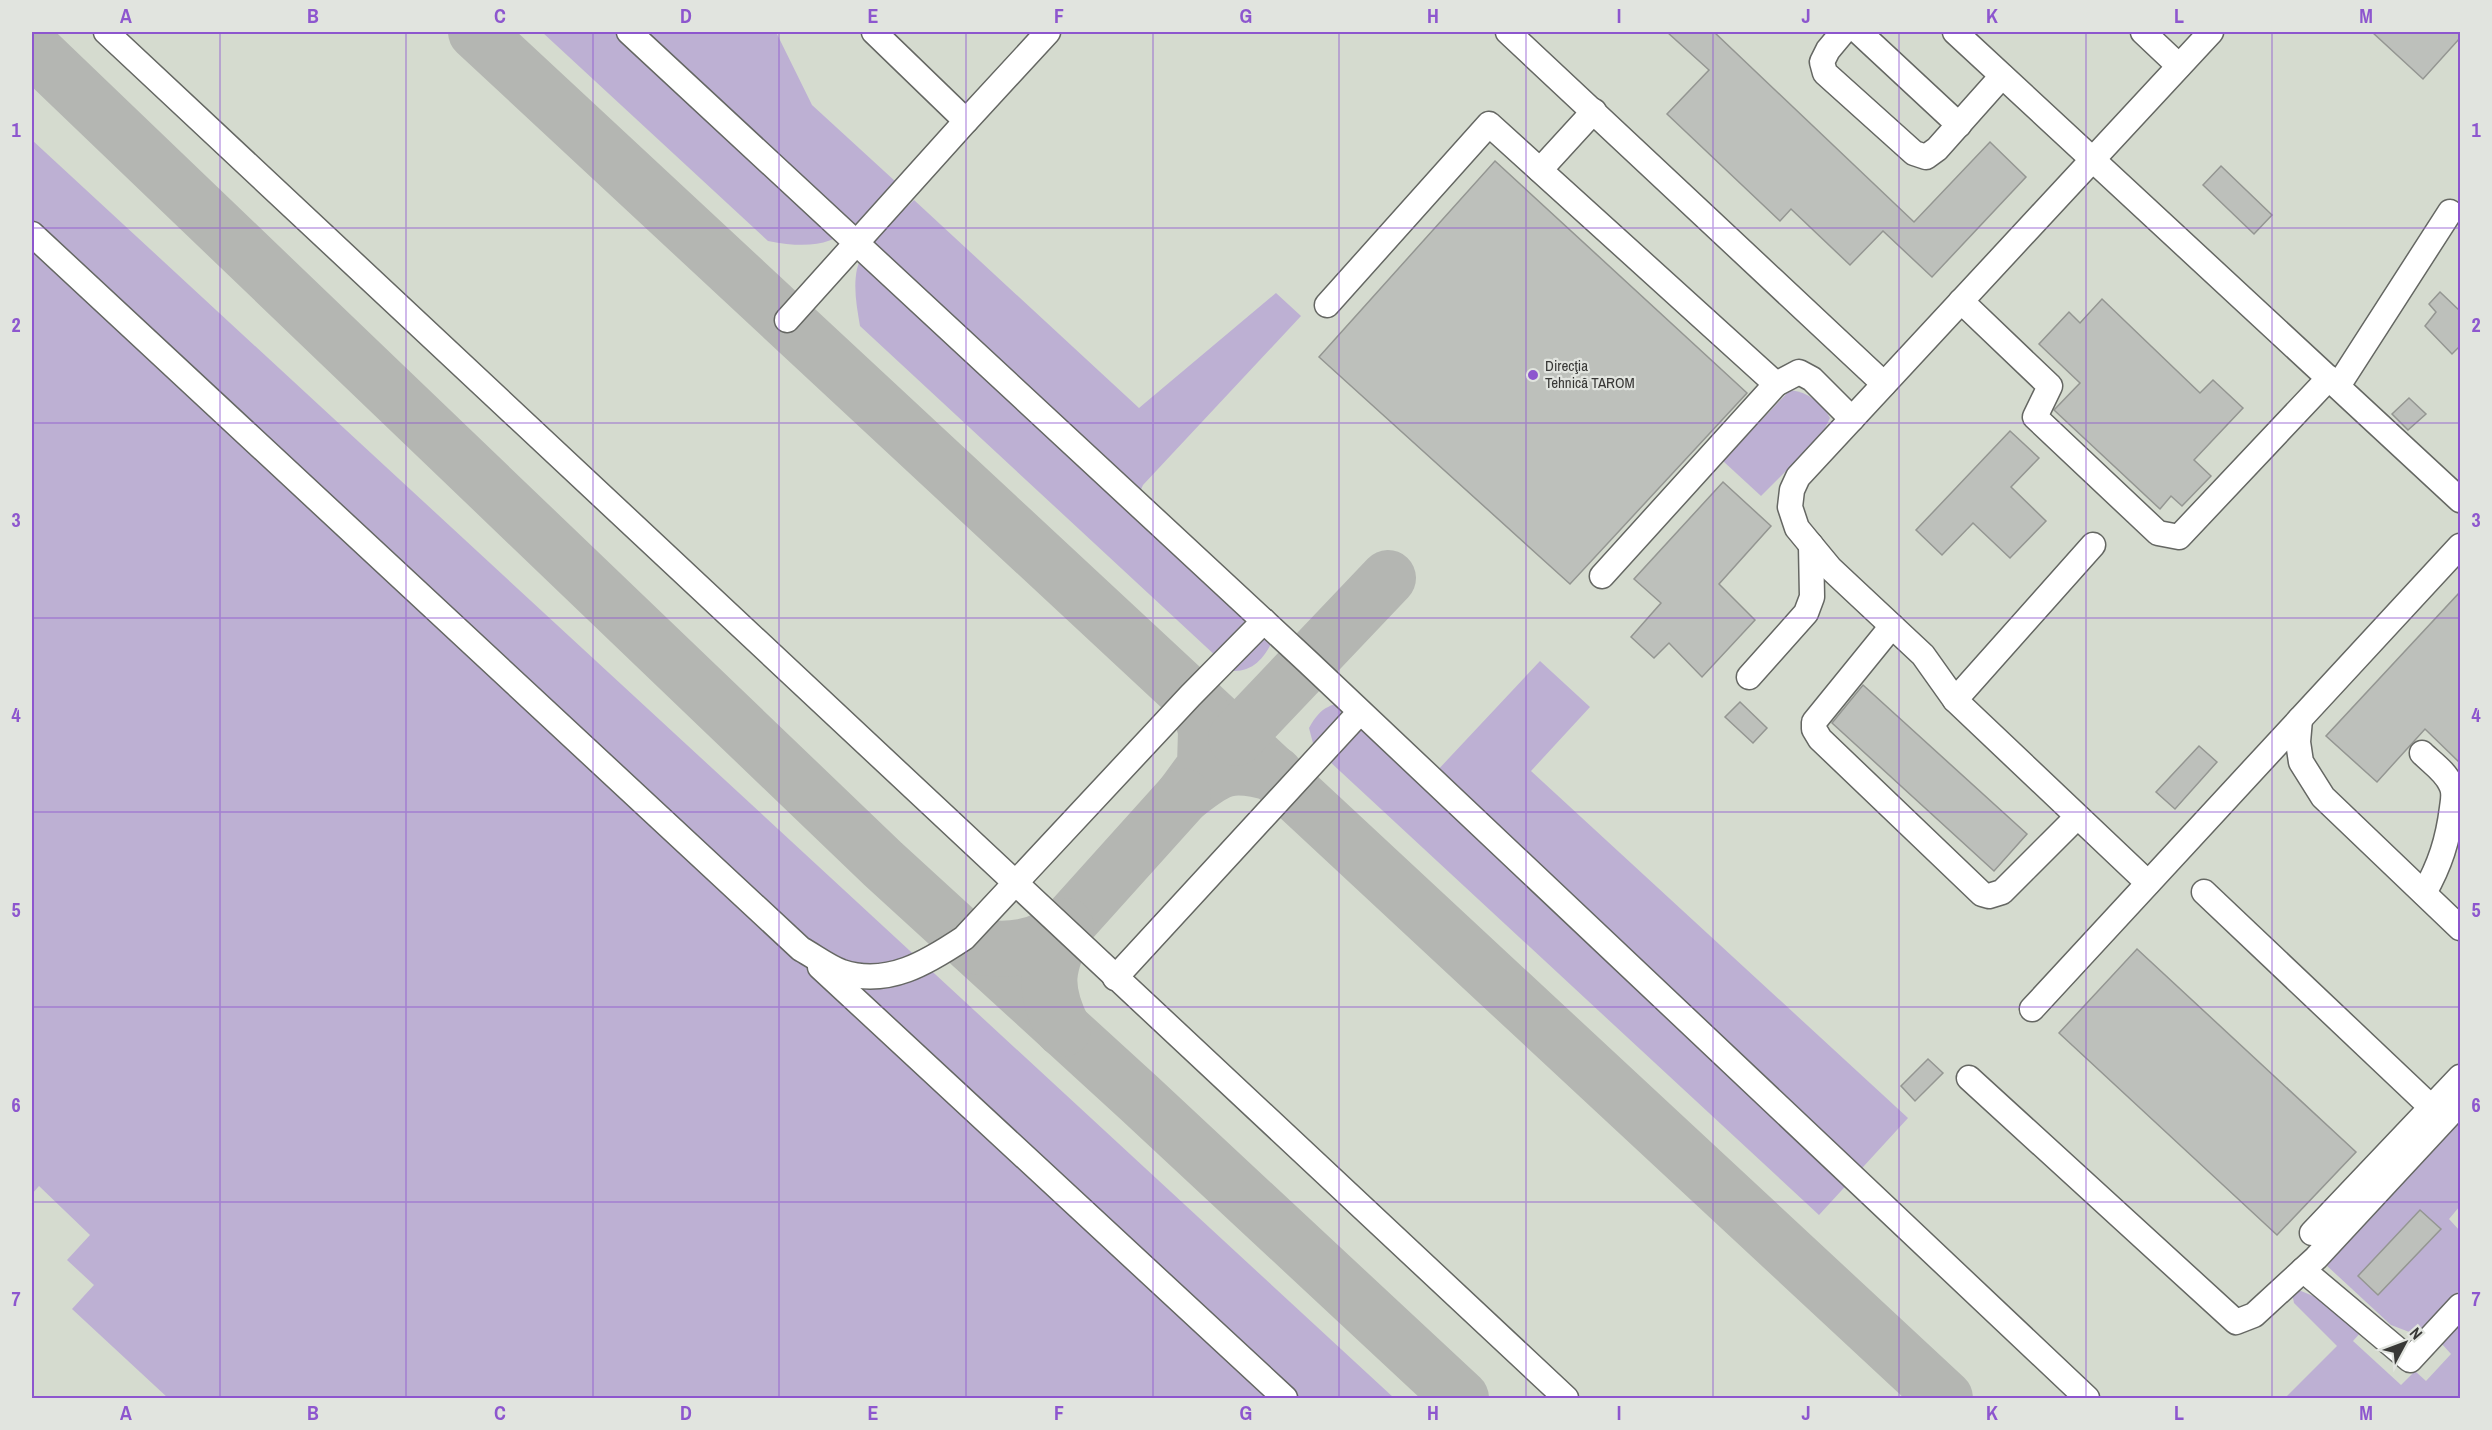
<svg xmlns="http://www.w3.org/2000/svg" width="2492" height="1430" viewBox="0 0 2492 1430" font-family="'Archivo Narrow',sans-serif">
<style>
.built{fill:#d5dbcf}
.green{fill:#bdb0d3}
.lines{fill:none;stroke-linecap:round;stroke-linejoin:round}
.taxiway{stroke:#b4b6b2;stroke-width:56}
.building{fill:#bdc0bb;stroke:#949692;stroke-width:1.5}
.minor-casing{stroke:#656763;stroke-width:27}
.minor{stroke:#fff;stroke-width:24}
.grid{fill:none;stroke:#8d56ce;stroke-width:1.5;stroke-opacity:0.55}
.poi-dot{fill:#8d56ce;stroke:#e1e4df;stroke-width:2}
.labels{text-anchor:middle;stroke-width:4.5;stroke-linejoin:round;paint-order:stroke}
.poi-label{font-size:15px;fill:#383836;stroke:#e1e4df;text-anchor:start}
.neatline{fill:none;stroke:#8d56ce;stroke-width:2}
.grid-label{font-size:20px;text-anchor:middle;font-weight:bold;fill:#8d56ce}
</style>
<rect width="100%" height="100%" fill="#e1e4df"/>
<rect class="built" x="32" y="32" width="2428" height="1366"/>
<g class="green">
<path d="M542,32H776L812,105L896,182C851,230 839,255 768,241Z"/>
<path d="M32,140L1394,1398H168L72,1309L94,1285L67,1260L90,1235L39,1186L32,1194Z"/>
<path d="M914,200L1139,408L1276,293L1301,316L1143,485L1139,494L1274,638C1265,657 1254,672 1232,671L860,326C857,308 853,288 857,269C863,245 897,217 914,200Z"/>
<path d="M1790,390C1808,392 1822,403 1830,418L1821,436L1761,496L1723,461Z"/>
<path d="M1540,661L1590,707L1531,771L1908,1118L1819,1215L1314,747L1309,728C1322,705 1331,704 1357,700L1435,773Z"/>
<path d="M2460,1118V1206L2449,1219L2460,1231V1289L2425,1328L2412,1333L2391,1325L2325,1264Z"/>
<path d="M2296,1289L2328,1302L2362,1331L2353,1341L2401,1385L2415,1371L2426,1381L2451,1354L2441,1343L2460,1322V1398H2285L2337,1346L2294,1303L2292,1293Z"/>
</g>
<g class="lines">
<g class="taxiway">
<path d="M476,32L1945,1398"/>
<path d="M32,48L883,864L1139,1098L1461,1398"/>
<path d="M1198,703L1206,730L1205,766L1183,796C1219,767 1229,761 1275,774"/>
<path d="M1236,738L1388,578"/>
<path d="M1066,926L1183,796"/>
<path d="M973,946C1008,952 1039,949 1066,926C1047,967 1042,986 1063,1029"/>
</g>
</g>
<g class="building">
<path d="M1667,32H1714L1914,222L1990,142L2026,177L1932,277L1883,231L1850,265L1791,209L1780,221L1667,114L1709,70Z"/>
<path d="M2372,32H2460V38L2423,79Z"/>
<path d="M1495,161L1747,393L1570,584L1319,357Z"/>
<path d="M2221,166L2272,215L2254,234L2203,185Z"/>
<path d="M2440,292L2460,311V346L2452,354L2425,326L2436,312L2429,304Z"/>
<path d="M2102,299L2200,393L2213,380L2243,408L2194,460L2211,476L2182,506L2171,496L2160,509L2054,410L2080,383L2039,344L2069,312L2080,323Z"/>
<path d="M2409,398L2426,414L2408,430L2392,414Z"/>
<path d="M2010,431L2039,458L2011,487L2046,521L2010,558L1973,523L1942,555L1916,530Z"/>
<path d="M1723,482L1771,526L1719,584L1755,620L1702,677L1669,643L1654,658L1631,637L1661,603L1634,579Z"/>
<path d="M2460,592V763L2425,729L2377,782L2326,736Z"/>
<path d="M1863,685L2027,834L1994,871L1832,723Z"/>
<path d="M1740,702L1767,728L1753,743L1725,717Z"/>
<path d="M2199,746L2217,762L2175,809L2156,792Z"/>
<path d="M2137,949L2356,1152L2277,1235L2059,1033Z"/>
<path d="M1928,1059L1943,1073L1915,1101L1901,1086Z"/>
<path d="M2420,1210L2441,1229L2378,1295L2358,1276Z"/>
</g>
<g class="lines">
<g class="minor-casing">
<g id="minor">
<path d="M106,32L1566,1398"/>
<path d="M629,32L1308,662L2087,1398"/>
<path d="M874,32L966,121L1048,32"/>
<path d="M1508,32L1884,384"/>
<path d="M1843,32L1828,50L1822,62L1825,73L1914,153L1926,157L1937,149L2002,76"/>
<path d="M1859,32L1959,125"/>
<path d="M1955,32L2460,500"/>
<path d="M2143,32L2179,66"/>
<path d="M1540,170L1594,111"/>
<path d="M32,234L801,949C814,956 828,967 842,972C888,987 928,962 964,938L1190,696L1264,621"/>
<path d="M1961,301L2050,386L2035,417L2158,533L2179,537L2329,378"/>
<path d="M1327,305L1489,124L1776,384L1602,576"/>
<path d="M787,320L966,121"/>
<path d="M1776,384L1799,372L1812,379L1852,419"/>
<path d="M2338,386L2450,212"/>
<path d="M1892,626L1814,722V729L1820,739L1982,894L1989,896L2002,892L2077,817"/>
<path d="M1749,677L1806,613L1812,597L1811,545"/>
<path d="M1955,700L2093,545"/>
<path d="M2300,719L2298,742L2301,762L2323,797L2460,928"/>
<path d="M2422,753C2432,763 2446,772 2451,785C2455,792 2453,800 2452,808C2448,840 2440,865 2424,893"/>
<path d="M2148,883L1955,700L1923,655L1830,568L1811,545L1797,528L1790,507L1792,490L1798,477L2211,32"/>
<path d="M2204,892L2432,1108"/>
<path d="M820,967L1285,1398"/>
<path d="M1115,978L1360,712"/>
<path d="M2032,1009L2460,546"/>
<path d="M1969,1078L2236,1322L2254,1315L2316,1258L2460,1103"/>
<path d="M2312,1233L2460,1077"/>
<path d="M2303,1270L2410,1360L2460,1306"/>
</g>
</g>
<use href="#minor" class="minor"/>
</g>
<path class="grid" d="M220,32V1398M406,32V1398M593,32V1398M779,32V1398M966,32V1398M1153,32V1398M1339,32V1398M1526,32V1398M1713,32V1398M1899,32V1398M2086,32V1398M2272,32V1398M32,228H2460M32,423H2460M32,618H2460M32,812H2460M32,1007H2460M32,1202H2460"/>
<circle class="poi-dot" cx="1533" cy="375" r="6"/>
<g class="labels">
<g class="poi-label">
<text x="1545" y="371">Direcţia<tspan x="1545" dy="17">Tehnică TAROM</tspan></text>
</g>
</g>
<rect width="2492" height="1430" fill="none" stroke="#e1e4df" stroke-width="66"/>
<g transform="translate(2405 1343) rotate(49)" stroke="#e1e4df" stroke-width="4.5" paint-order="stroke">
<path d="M0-4.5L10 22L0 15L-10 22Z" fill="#383836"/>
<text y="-9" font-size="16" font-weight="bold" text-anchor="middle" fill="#383836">N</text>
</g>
<rect x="33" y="33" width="2426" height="1364" class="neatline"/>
<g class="grid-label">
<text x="126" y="23">A</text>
<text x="313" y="23">B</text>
<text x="500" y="23">C</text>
<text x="686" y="23">D</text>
<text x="873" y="23">E</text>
<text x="1059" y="23">F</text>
<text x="1246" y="23">G</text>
<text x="1433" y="23">H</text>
<text x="1619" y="23">I</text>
<text x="1806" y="23">J</text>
<text x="1992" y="23">K</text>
<text x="2179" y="23">L</text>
<text x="2366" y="23">M</text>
<text x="16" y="137">1</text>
<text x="2476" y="137">1</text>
<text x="16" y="332">2</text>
<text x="2476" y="332">2</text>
<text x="16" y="527">3</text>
<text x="2476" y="527">3</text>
<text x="16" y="722">4</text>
<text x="2476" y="722">4</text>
<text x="16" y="917">5</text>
<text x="2476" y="917">5</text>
<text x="16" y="1112">6</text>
<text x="2476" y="1112">6</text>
<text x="16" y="1306">7</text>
<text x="2476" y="1306">7</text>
<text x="126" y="1420">A</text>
<text x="313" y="1420">B</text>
<text x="500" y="1420">C</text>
<text x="686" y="1420">D</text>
<text x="873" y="1420">E</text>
<text x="1059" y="1420">F</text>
<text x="1246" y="1420">G</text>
<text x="1433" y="1420">H</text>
<text x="1619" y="1420">I</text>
<text x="1806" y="1420">J</text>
<text x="1992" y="1420">K</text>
<text x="2179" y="1420">L</text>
<text x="2366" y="1420">M</text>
</g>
</svg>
